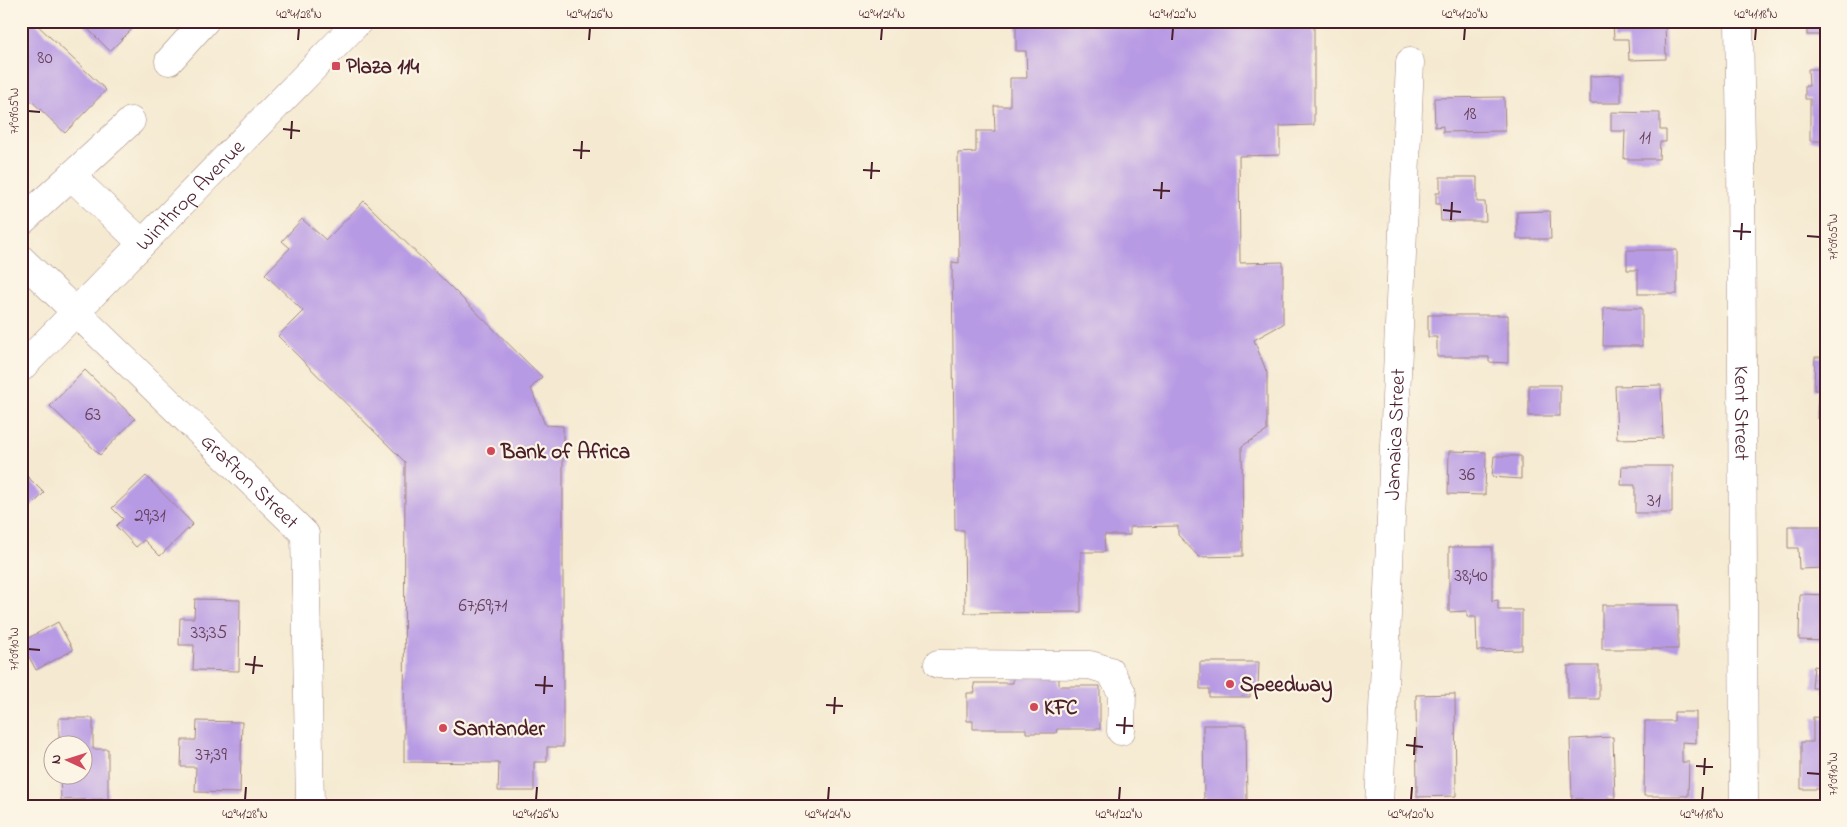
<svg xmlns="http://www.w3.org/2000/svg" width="1847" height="827" viewBox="0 0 1847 827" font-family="'Indie Flower',sans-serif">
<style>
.building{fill:#b79ae4}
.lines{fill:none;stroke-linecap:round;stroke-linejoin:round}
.minor-casing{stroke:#a0847e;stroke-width:29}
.major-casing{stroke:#a0847e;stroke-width:29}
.minor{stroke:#fff;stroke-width:28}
.major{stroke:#fff;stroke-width:28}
.ticks{fill:none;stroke:#4a1f2b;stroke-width:2}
.poi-dot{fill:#d1495b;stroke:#fcf5e5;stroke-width:2}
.labels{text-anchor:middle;stroke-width:4.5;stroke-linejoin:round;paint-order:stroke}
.number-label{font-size:19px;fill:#653e59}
.poi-label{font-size:21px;font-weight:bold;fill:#4a1f2b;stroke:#fcf5e5;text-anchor:start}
.street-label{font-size:21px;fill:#4a1f2b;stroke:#fcf5e5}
.neatline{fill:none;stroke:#4a1f2b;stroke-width:2}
.ticks-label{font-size:12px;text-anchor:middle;fill:#4a1f2b}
</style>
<rect width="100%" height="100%" fill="#fcf5e5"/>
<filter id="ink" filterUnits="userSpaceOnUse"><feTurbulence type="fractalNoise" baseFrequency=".02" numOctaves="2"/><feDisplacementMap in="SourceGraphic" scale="10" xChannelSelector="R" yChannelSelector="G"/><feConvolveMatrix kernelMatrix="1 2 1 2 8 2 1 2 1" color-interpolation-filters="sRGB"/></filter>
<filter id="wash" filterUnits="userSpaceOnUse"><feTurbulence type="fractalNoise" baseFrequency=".0096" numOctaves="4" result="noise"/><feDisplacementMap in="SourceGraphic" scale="20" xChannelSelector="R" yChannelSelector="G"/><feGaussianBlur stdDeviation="1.12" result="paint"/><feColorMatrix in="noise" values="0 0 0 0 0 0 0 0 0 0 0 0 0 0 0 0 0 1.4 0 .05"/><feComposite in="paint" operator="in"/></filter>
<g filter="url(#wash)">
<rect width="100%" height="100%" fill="#f5ead1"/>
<g id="blocks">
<g class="building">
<path d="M21,21H33L106,90L65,133L21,91Z"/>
<path d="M80,21H140L110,51Z"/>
<path d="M1016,21H1314V125L1280,126V155L1239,156L1240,263L1283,262V324L1254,340L1267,373V431L1242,446L1243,556L1199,557L1178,535V526L1130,527V535H1104L1105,552H1081V612L965,613L964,530H955L952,262L959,263L958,153L976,152V131H995L994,106H1010V78H1027L1026,51H1016Z"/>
<path d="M1613,21H1665L1666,59L1629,60L1628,39H1614Z"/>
<rect x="1807" y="21" width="19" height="14"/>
<path d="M1808,69H1826V141H1810V99H1805V86H1809Z"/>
<path d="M1621,75V103H1590V76Z"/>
<path d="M1504,97L1505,131L1443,132V126L1435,127L1434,98Z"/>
<path d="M1611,112L1660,113V130H1666V142H1660L1659,159H1624L1625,131H1611Z"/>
<path d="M1440,177H1477V202H1485L1486,221H1441L1440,204H1436V193H1440Z"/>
<path d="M364,201L542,377L531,388L545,425L563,426V747H547V762H534V791H498L499,763L404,762L405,462L278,336L303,311L265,274L290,248L282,241L302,219L326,240Z"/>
<path d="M1550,211L1551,239H1517V212Z"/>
<path d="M1627,250H1677V294H1638V270H1627Z"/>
<path d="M1604,308H1642V346H1603Z"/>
<path d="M1428,315H1508V363L1489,362V357H1437V337H1428Z"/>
<path d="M1815,357H1826V418H1817L1818,390H1814Z"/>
<path d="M85,370L135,419L100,455L50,406Z"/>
<rect x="1529" y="385" width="31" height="31"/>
<path d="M1661,385L1663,438L1617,439L1615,386Z"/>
<path d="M1449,451L1486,452L1485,495L1448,494Z"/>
<path d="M1494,456H1521V479L1492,477Z"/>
<path d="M1622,466H1672V513H1635V485H1621Z"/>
<path d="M21,470L44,493L21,516Z"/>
<path d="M146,476L193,524L160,556L144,540L136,547L116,526L123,519L112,508Z"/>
<path d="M1788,526H1826V568L1799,569L1798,548H1788Z"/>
<path d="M1449,547H1492V601L1498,600V610H1522V650L1477,651L1476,617H1467V611L1449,612Z"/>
<path d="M1800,594L1826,595V641L1799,640Z"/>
<path d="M195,599L240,600L239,671L193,670L194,645H179L180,618H194Z"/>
<rect x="1602" y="605" width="76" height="44"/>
<path d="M58,622L73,650L36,670L21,642Z"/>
<path d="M1200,662H1259L1258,689H1250V697H1209V689H1200Z"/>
<rect x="1568" y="666" width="31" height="33"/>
<path d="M1814,666L1820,667V672H1826V693H1823V688H1812Z"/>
<path d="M1013,676H1059V686H1100V729H1057L1056,733H1026V729H973V721H967V693H975L974,683H1013Z"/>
<path d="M1455,694L1456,796L1417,797L1416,695Z"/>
<path d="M1674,712H1696V743L1682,742V762H1689L1688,796H1644L1645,721H1674Z"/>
<path d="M1813,717L1826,718V789H1801V742H1813Z"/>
<path d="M59,718H93V749H108V799L61,800L60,774H82V744H54V743H59Z"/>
<path d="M197,721L242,722L240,793L195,792L196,767H181L182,740H196Z"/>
<path d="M1203,725H1246L1247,801L1204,802Z"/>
<path d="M1613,737L1615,798H1608V806H1582V799H1572L1570,739Z"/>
</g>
</g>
</g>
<g filter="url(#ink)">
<use href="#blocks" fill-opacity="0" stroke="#a0847e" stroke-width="1"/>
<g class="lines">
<g class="minor-casing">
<g id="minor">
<path id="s1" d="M1739,21L1741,147L1744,806"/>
<path d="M169,61L205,21"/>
<path d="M71,176L142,243"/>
<path d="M21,222L131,121"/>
<path id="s2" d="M21,259L305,534L310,806"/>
<path d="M938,664L1090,665L1110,671L1122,693L1121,731"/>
<path id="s3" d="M1379,806L1410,62"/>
</g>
</g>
<g class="major-casing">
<g id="major">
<path id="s4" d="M21,368L359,21"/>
</g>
</g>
<use href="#minor" class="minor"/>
<use href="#major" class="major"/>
</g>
</g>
<path class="ticks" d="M298,40L299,28M589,40L590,28M881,40L882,28M1172,40L1173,28M1464,40L1465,28M1755,40L1756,28M28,111L40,112M283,129L300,131M291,139L292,121M573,150L590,151M581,159L582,141M863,170L880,171M871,179L872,162M1153,190L1170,191M1161,199L1162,182M1443,210L1461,212M1451,220L1452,202M1733,231L1751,232M1807,236L1820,237M1741,240L1742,223M28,649L40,650M245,664L263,666M253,674L255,656M535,685L553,686M544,694L545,676M826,705L843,706M834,714L835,697M1116,725L1133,726M1124,734L1125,717M1406,745L1423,747M1414,755L1415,737M1696,766L1713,767M1807,773L1820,774M1704,775L1705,758M245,800L246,787M536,800L537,787M828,800L829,787M1119,800L1120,787M1411,800L1412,787M1702,800L1703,787"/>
<g class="poi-dot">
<rect x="331" y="61" width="10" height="10" rx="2.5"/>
<circle cx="491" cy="451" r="5"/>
<circle cx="1230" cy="684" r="5"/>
<circle cx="1034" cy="707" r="5"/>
<circle cx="443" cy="728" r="5"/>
</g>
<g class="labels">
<g class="number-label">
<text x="45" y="63">80</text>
<text x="1470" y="119">18</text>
<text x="1645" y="143">11</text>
<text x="93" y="420">63</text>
<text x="1467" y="480">36</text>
<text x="1654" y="506">31</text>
<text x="150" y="521">29;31</text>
<text x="1471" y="581">38;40</text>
<text x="483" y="611">67;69;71</text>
<text x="209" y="638">33;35</text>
<text x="211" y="760">37;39</text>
</g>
<g class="poi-label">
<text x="346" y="73">Plaza 114</text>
<text x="501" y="458">Bank of Africa</text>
<text x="1240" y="691">Speedway</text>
<text x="1044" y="714">KFC</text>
<text x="453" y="735">Santander</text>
</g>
<g class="street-label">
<text dy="7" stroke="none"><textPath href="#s4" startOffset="242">Winthrop Avenue</textPath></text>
<text dy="7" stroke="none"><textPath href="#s1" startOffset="392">Kent Street</textPath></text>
<text dy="7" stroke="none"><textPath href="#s3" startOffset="372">Jamaica Street</textPath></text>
<text dy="7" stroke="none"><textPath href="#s2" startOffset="319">Grafton Street</textPath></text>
</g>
</g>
<rect width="1847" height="827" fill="none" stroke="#fcf5e5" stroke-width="55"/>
<g transform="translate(68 760) rotate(274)"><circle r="24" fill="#fcf5e5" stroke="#b59f9b"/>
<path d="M0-4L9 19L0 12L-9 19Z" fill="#d1495b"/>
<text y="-8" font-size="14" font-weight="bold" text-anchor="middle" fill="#4a1f2b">N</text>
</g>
<rect x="28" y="28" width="1792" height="772" class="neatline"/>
<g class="ticks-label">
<text x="299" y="18">42°41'28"N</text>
<text x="590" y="18">42°41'26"N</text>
<text x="882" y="18">42°41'24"N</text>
<text x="1173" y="18">42°41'22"N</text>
<text x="1465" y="18">42°41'20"N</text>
<text x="1756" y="18">42°41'18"N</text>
<text transform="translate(14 111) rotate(-90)" y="4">71°09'05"W</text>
<text transform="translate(1833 237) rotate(-90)" y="4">71°09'05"W</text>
<text transform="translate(14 649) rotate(-90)" y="4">71°09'10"W</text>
<text transform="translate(1833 774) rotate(-90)" y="4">71°09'10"W</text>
<text x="245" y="818">42°41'28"N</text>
<text x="536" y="818">42°41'26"N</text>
<text x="828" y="818">42°41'24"N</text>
<text x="1119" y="818">42°41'22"N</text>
<text x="1411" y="818">42°41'20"N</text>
<text x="1702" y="818">42°41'18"N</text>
</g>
</svg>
